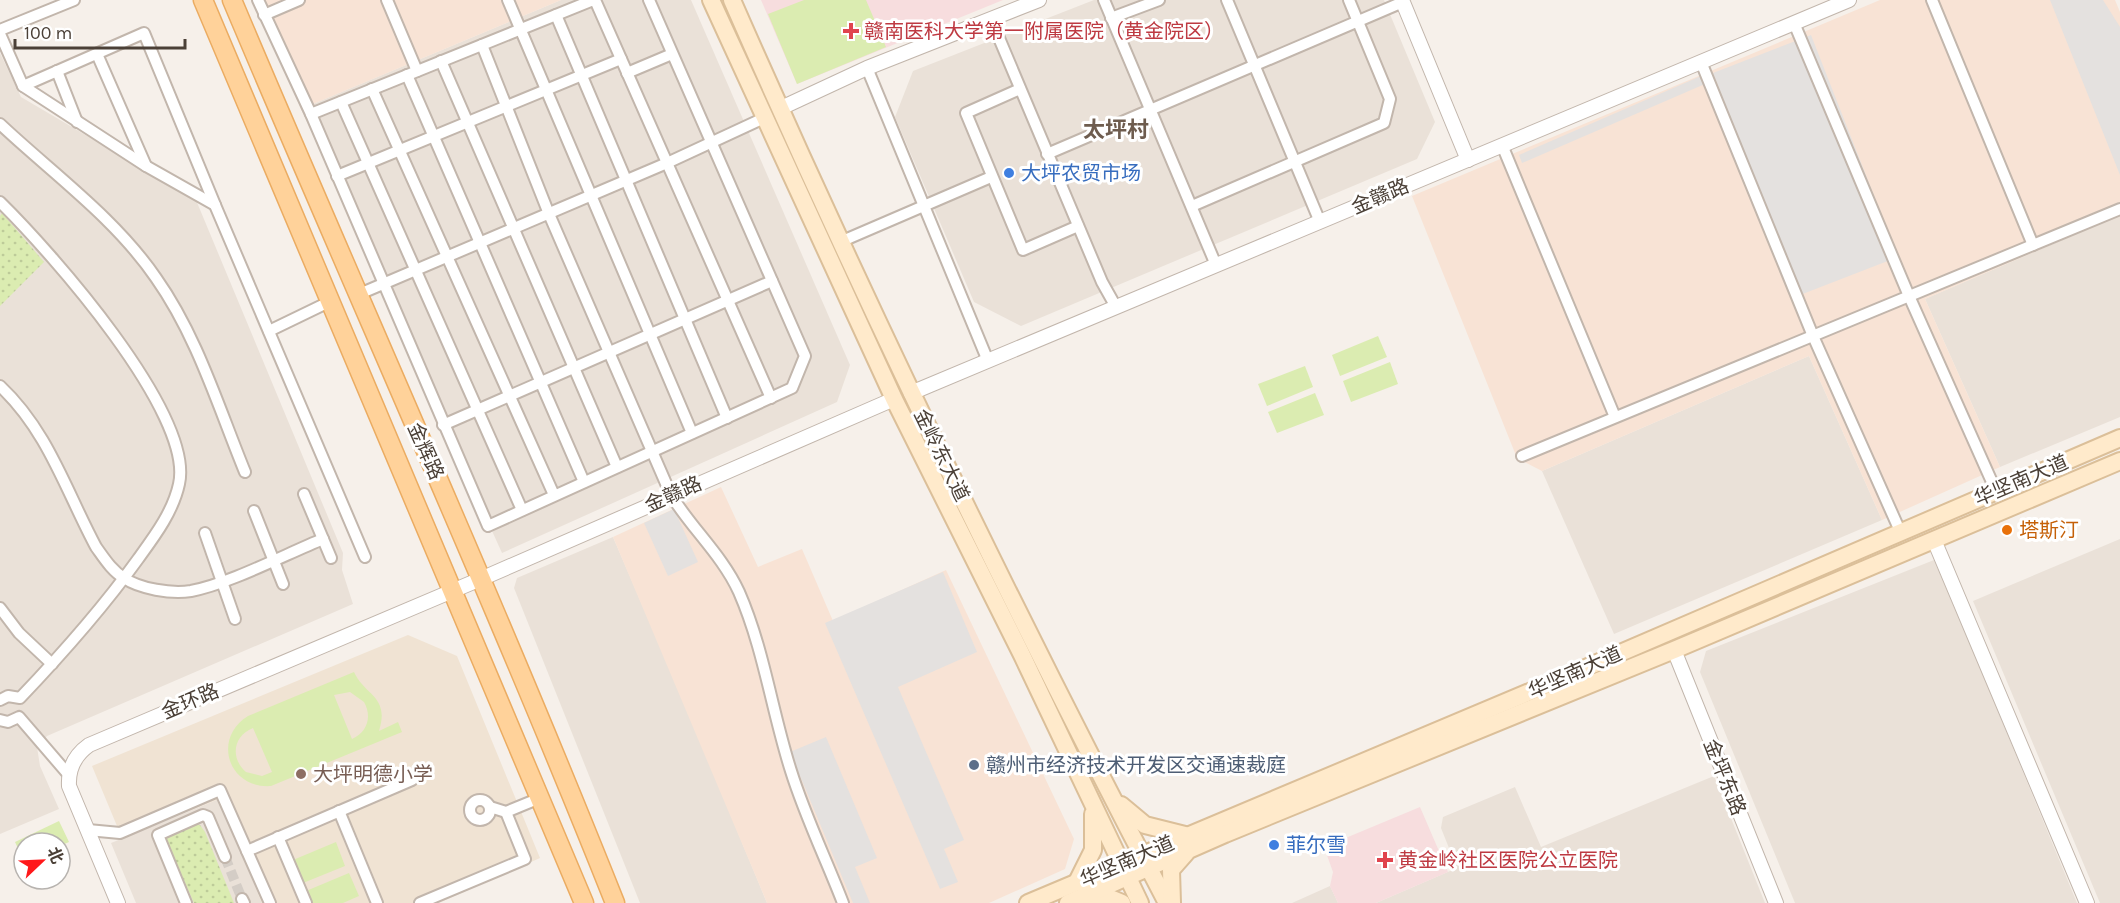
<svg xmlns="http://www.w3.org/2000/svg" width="2120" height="903" viewBox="0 0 2120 903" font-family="Karla,'Noto Sans SC',sans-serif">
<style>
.residential{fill:#eae1d8}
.commercial{fill:#f8e3d5}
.education{fill:#f0e3d3}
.medical{fill:#f7ddde}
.grass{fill:#dbecb1;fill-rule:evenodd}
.garden{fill:url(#garden-dots)}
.parking{fill:#e4e1df}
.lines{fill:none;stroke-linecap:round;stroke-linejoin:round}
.minor-tunnel{stroke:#d4cdc6;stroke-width:10;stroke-dasharray:10 5;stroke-linecap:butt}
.minor-casing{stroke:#c2b6ac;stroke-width:14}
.tertiary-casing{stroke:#c2b6ac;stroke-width:16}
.secondary-casing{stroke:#dbbf99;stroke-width:20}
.primary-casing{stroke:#ebac62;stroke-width:21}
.minor{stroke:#fff;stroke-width:10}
.tertiary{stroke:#fff;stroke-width:14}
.secondary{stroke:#ffeacb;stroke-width:16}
.primary{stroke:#ffd29a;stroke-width:18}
.health-dot{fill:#e0444e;stroke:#fff;stroke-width:2}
.shop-dot{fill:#3f7fe0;stroke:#fff;stroke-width:2}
.food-dot{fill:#e8710a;stroke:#fff;stroke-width:2}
.service-dot{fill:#5c6f8a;stroke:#fff;stroke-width:2}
.education-dot{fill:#8d6e63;stroke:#fff;stroke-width:2}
.labels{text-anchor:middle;stroke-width:6;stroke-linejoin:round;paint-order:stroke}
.health-label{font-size:20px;fill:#be3a42;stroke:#fff;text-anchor:start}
.shop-label{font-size:20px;fill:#366cbe;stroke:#fff;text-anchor:start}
.street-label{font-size:20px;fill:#4b4037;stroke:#fff}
.food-label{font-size:20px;fill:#c56008;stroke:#fff;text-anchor:start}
.service-label{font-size:20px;fill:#4e5e75;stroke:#fff;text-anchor:start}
.education-label{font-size:20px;fill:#785e54;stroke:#fff;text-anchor:start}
.quarter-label{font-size:22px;font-weight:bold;fill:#6e5c4e;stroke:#fff}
</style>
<defs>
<pattern id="garden-dots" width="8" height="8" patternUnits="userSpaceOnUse" patternTransform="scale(1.5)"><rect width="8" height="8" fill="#dbecb1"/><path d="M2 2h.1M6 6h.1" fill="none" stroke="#bdcb99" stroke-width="1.8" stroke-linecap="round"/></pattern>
</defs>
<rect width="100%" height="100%" fill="#f6f0ea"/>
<g class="residential">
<path d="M561,0H691L850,365L837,402L502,553L301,109Z"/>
<path d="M1094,0H1384L1435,122L1417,159L1021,326L974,302L895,117L913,71Z"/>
<path d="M0,53L21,97L196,200L343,553L342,570L353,604L47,736L37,747L40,766L59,809L0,834Z"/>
<path d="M2120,215V417L2000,467L1925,299Z"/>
<path d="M1809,356L1882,520L1614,634L1542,471Z"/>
<path d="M613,537L689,714L767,903H640L514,588L517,578Z"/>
<path d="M2120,539V903H2100L1973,601Z"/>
<path d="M1934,560L1978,663L2077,903H1795L1700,672L1706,651Z"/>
<path d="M1714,776L1765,903H1376L1457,868L1441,828L1443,817L1515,787L1541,847Z"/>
<path d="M219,799L262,903H136L111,843Z"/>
<path d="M1330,886L1338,903H1292Z"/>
</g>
<g class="commercial">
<path d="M255,0H561L301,109Z"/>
<path d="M1880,0H2115L2120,12V215L1925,299L2000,467L1882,520L1809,356L1542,471L1517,458L1412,196Z"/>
<path d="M721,487L758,567L802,549L833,621L946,570L1074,839L1065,869L989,903H767L613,537Z"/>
</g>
<path class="education" d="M408,635L457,656L540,858L439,903H262L219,799L122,838L92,766Z"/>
<g class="medical">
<path d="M761,0H1003L797,84Z"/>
<path d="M1420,807L1448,872L1376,903H1338L1330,886L1333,872L1324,847Z"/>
</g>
<g class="grass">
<path d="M804,0H866L886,47L797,84L768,14Z"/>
<path d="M1378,336L1387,357L1340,376L1332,355Z"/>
<path d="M1390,362L1398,384L1351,402L1343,381Z"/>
<path d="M1305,366L1313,387L1267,406L1258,384Z"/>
<path d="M1315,393L1324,415L1277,433L1268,412Z"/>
<path d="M354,672C365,696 390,696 379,731L398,722L402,732L271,786C228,789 212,738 248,716ZM350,692L364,702C372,716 368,732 352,739L334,695ZM253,728L272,772L262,776L246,772C230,758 233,736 253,728Z"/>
<path d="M59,821L69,842L60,846V843H24V861L15,842Z"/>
<path d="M336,842L345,866L303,883L293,860Z"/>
<path d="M349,873L359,896L343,903H311L306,891Z"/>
</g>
<g class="garden">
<path d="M2,213L44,262L0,306V216Z"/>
<path d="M193,823L200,825L205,832L234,903H194L164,836Z"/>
</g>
<g class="parking">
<path d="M2050,0H2103L2120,27V175Z"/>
<path d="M1811,35L1898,257L1800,295L1713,73Z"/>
<path d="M1701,76L1705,84L1522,163L1519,155Z"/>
<path d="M674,509L698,562L668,576L644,523Z"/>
<path d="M943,572L977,652L898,687L964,840L944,849L958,882L940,889L825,623Z"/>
<path d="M826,737L877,858L855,867L870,903H853L790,752Z"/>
</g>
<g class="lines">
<path class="minor-tunnel" d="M225,857L242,899"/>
<g class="minor-casing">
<g id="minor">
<path d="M258,0L311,114L488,526L792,388L805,356L649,0"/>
<path d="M387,0L417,71"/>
<path d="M508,0L692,433"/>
<path d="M595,0L771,398"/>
<path d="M1104,0L1216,265"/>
<path d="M1227,0L1320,222"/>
<path d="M1932,0L2033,245"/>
<path d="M264,15L299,0"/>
<path d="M556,15L727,418"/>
<path d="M1111,18L1159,0"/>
<path d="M991,19L1102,282L1116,307"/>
<path d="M1794,23L1909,296L1996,491"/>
<path d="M0,30L74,0"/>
<path d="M0,34L23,86L146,166L215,205L365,557"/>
<path d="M482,45L549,214L671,495C692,529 722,555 739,592C764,649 772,712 791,771C805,816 826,859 843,903"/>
<path d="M97,54L146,166"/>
<path d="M441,61L617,467"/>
<path d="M1701,62L1813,336L1900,531"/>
<path d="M867,68L988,361"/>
<path d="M57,71L77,122"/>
<path d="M627,73L672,54"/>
<path d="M407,75L584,482"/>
<path d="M23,86L144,33L215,205"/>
<path d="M372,89L554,495"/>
<path d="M1020,89L966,113L1023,250L1078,226"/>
<path d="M341,102L522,510"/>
<path d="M311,114L593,0"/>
<path d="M0,124C52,173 115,218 156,278C197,336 218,406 245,472"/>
<path d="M1502,145L1615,417"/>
<path d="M1047,154L1403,2"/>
<path d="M337,176L621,59"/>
<path d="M0,202C49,250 195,414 179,484C173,512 154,537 138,559C102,609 62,654 20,698L8,696L0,700"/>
<path d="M1192,206L1384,123L1390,99L1349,0"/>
<path d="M840,242L991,177"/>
<path d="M357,295L667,163L764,118"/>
<path d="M269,331L331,301"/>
<path d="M0,386C48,431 66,491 96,547C104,558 112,571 124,578C140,589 171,594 191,591C229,584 286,554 323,539"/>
<path d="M443,425L772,281"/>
<path d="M1522,456L2120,209"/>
<path d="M304,494L331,558"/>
<path d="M254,511L283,584"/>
<path d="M205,533L235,619"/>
<path d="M0,608L19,633L52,664"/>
<path d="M0,720L8,722L19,717L68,774"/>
<circle cx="480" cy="810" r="10"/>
<path d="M490,807L506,812L540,798"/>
<path d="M339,811L377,903"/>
<path d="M88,830L120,833L220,790L270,903"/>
<path d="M278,837L306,903"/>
<path d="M247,851L412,780"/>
<path d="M242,899L244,903"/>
<path d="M186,903L158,835L203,815L208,817L225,857"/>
<path d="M420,903L525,859L506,812"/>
</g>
</g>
<g class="tertiary-casing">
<g id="tertiary">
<path d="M1402,0L1468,160"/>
<path d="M781,108L867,68L1039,0"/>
<path d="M911,393L1849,0"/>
<path d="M1934,540L2087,903"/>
<path d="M1674,650L1776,903"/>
<path d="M118,903L69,786C68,768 75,755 89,745L483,578L894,399"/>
</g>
</g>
<g class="secondary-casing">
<g id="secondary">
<path d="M711,0L894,399L1022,655L1140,903"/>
<path d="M732,0C866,306 1012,607 1167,903"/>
<path d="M1121,805L1145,825L1185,835"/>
<path d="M1077,882L1093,850V814"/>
<path d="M1087,896H1105L1122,903"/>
<path d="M1028,903L1539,688L2120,438"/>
<path d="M1068,903L1225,834L1674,650L2120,461"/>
<path d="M1172,903L1171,870L1186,853"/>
</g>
</g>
<g class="primary-casing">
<g id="primary">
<path d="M203,0L584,903"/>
<path d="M232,0C359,301 494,599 615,903"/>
</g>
</g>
<use href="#minor" class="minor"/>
<use href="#tertiary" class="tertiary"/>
<use href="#secondary" class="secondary"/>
<use href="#primary" class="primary"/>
</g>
<g class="health-dot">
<path d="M848 22h6v6h6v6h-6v6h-6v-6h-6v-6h6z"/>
<path d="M1382 851h6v6h6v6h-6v6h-6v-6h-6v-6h6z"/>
</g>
<g class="shop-dot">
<circle cx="1009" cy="173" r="6"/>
<circle cx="1274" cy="845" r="6"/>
</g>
<circle class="food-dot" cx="2007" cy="530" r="6"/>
<circle class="service-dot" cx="974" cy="765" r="6"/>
<circle class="education-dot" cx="301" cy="774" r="6"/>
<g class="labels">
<g class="health-label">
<text x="864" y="38">赣南医科大学第一附属医院（黄金院区）</text>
<text x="1398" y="867">黄金岭社区医院公立医院</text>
</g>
<g class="shop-label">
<text x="1021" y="180">大坪农贸市场</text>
<text x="1286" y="852">菲尔雪</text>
</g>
<g class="street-label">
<text transform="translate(1380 196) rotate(-23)" y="7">金赣路</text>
<text transform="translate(426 451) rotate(66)" y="7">金辉路</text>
<text transform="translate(942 455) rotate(64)" y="7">金岭东大道</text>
<text transform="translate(2021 480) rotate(-23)" y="7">华坚南大道</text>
<text transform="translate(673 494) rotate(-24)" y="7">金赣路</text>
<text transform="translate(1575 672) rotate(-24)" y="7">华坚南大道</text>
<text transform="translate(190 701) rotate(-23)" y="7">金环路</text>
<text transform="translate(1725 777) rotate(68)" y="7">金坪东路</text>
<text transform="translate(1127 861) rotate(-23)" y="7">华坚南大道</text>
</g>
<g class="food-label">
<text x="2019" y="537">塔斯汀</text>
</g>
<g class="service-label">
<text x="986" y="772">赣州市经济技术开发区交通速裁庭</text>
</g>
<g class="education-label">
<text x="313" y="781">大坪明德小学</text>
</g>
<g class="quarter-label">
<text x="1116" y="137">太坪村</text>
</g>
</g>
<g transform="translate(42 861) rotate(67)"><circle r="28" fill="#ffffff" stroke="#b7b3af" stroke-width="1.5"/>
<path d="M0-4.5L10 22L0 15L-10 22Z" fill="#ff181a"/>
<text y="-9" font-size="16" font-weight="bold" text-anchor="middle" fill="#4b4037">北</text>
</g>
<path d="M15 39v9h170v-9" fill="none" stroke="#4b4037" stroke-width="3"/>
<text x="24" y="39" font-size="18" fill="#4b4037" stroke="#ffffff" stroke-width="4.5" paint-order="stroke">100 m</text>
</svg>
